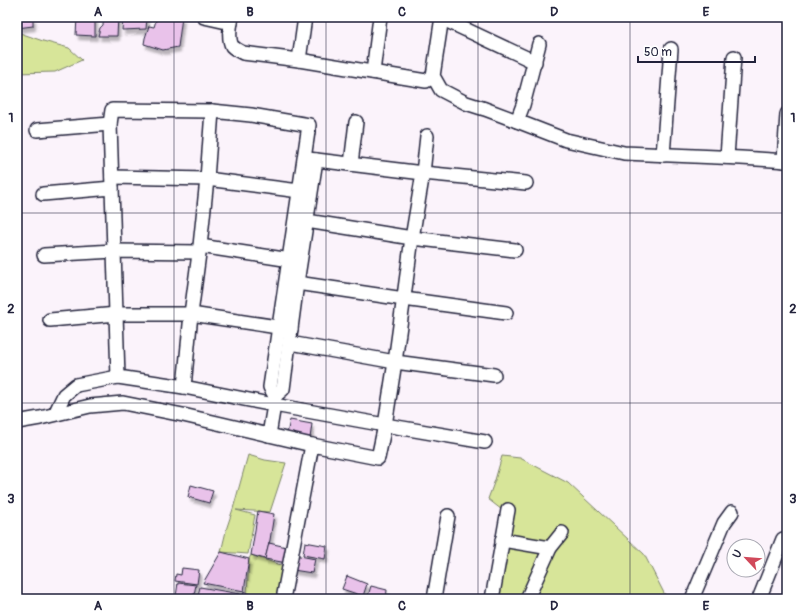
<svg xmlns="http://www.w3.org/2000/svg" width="804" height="616" viewBox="0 0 804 616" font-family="Pangolin,sans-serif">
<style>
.green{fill:#d7e599;stroke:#7c846a}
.building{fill:#e9c2ea;stroke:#22223b;filter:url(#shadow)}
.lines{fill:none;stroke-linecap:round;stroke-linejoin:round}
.minor-casing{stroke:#22223b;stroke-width:16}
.minor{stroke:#fff;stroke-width:13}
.grid{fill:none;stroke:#22223b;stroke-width:1;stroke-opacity:0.55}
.neatline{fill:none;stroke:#22223b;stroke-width:1.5}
.grid-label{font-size:13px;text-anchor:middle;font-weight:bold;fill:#22223b}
</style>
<defs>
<filter id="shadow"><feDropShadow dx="2.5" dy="4.5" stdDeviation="1" flood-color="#0004"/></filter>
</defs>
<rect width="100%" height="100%" fill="#fbf3fb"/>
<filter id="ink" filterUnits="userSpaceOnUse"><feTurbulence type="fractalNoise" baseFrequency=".025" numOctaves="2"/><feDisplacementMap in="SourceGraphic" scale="8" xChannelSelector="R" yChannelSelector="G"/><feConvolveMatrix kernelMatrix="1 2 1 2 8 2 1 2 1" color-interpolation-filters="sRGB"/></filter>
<g filter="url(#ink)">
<g class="green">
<path d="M17,32L43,41L69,48L82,60L55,72L17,73Z"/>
<path d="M248,455L265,460L286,463L270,512L236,510L255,515L248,554L221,552L227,527L233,509Z"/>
<path d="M502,456L520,458L568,483L644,554L666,597L665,599H497L502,510L488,499L495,480Z"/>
<path d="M251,555L286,567L282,599H269L247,593L249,559Z"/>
</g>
<g class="building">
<path d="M17,17H33V26L17,28Z"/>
<path d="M77,17H95V36L76,35Z"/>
<path d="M104,17H118L117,36H98L100,28L103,25Z"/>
<path d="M123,17H147L146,29L122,30Z"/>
<path d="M157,17H182L178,47L163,50L144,44L145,38L149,26L154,27Z"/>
<path d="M290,420L312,424L310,438L287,434Z"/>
<path d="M191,485L213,491L209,503L188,497Z"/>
<path d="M258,511L274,514L270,540L265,559L251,555Z"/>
<path d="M305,542L327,546L325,559L303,555Z"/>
<path d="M269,543L291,548L287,563L265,559Z"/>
<path d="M221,552L249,559L244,591L203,583Z"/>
<path d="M295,555L315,559L312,573L293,570Z"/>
<path d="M182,568L199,570L197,584L175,581L176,574L181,575Z"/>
<path d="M347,576L367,584L363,596L342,589Z"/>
<path d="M178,583L196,585L193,599L176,596Z"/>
<path d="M371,586L387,590L386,599H367Z"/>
<path d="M200,587L240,594L239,599H197Z"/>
<path d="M244,591L247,593L257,599H243Z"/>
</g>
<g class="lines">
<g class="minor-casing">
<g id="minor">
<path d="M204,17L231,23"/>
<path d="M232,17C230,24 228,39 232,46C235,49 239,51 243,53L299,60L426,81L433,76"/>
<path d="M442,17L433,76L441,90L466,103L485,109L517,121L523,105L539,44"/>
<path d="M441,18L535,62"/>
<path d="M299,60L305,17"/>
<path d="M373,72L380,17"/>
<path d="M517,121L566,140L624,153L741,158L787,161"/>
<path d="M37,130L110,124"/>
<path d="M663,155L671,49"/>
<path d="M727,157L734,57"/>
<path d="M308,159L423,173L526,183"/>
<path d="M784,161L787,114"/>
<path d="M351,164L356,122"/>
<path d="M112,177L207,179L307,192"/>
<path d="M43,194L112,188"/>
<path d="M307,221L412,238L515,250"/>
<path d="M200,246L297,261"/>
<path d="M44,255L114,251L199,252"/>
<path d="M297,283L404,299L506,313"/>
<path d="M50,320L117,314H191L291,329"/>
<path d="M290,343L395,362L494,375"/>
<path d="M118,377L110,124L112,110L212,111L251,115L309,125L270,387L275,396L274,405L385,425L485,442"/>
<path d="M184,387L191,314L200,246L207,179L212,111"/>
<path d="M275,396L283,389L297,283L316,160"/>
<path d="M55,414L64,395L76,385L118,377L184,387L274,405L269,435"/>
<path d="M17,422L40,418L90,406L123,403L183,415L312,445L378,458L385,425L395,362L412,238L423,173L427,136"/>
<path d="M502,540L550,548"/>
<path d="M284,594L312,445"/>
<path d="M434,599L448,516"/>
<path d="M492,599L508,510"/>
<path d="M527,599L550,548L562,533"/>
<path d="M692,599L724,523L732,512"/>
<path d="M759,599L783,539"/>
</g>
</g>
<use href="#minor" class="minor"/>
</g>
</g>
<path class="grid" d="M174,17V599M326,17V599M478,17V599M630,17V599M17,213H787M17,403H787"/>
<rect width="804" height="616" fill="none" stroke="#fff" stroke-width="44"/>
<g transform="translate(746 558) rotate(296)"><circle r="19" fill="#ffffff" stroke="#a7a7b1"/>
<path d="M0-3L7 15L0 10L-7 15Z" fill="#d1495b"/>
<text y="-6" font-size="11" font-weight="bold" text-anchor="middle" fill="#22223b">U</text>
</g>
<path d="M638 56v6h117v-6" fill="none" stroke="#22223b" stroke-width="2"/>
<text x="644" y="56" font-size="12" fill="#22223b" stroke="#ffffff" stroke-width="3" paint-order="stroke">50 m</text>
<rect x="22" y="22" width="760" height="572" class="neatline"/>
<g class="grid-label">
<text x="98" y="16">A</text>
<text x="250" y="16">B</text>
<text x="402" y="16">C</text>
<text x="554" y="16">D</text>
<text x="706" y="16">E</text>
<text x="11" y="122">1</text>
<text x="793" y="122">1</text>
<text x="11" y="313">2</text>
<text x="793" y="313">2</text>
<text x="11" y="503">3</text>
<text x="793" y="503">3</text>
<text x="98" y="610">A</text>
<text x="250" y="610">B</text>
<text x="402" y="610">C</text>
<text x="554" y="610">D</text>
<text x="706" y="610">E</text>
</g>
</svg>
